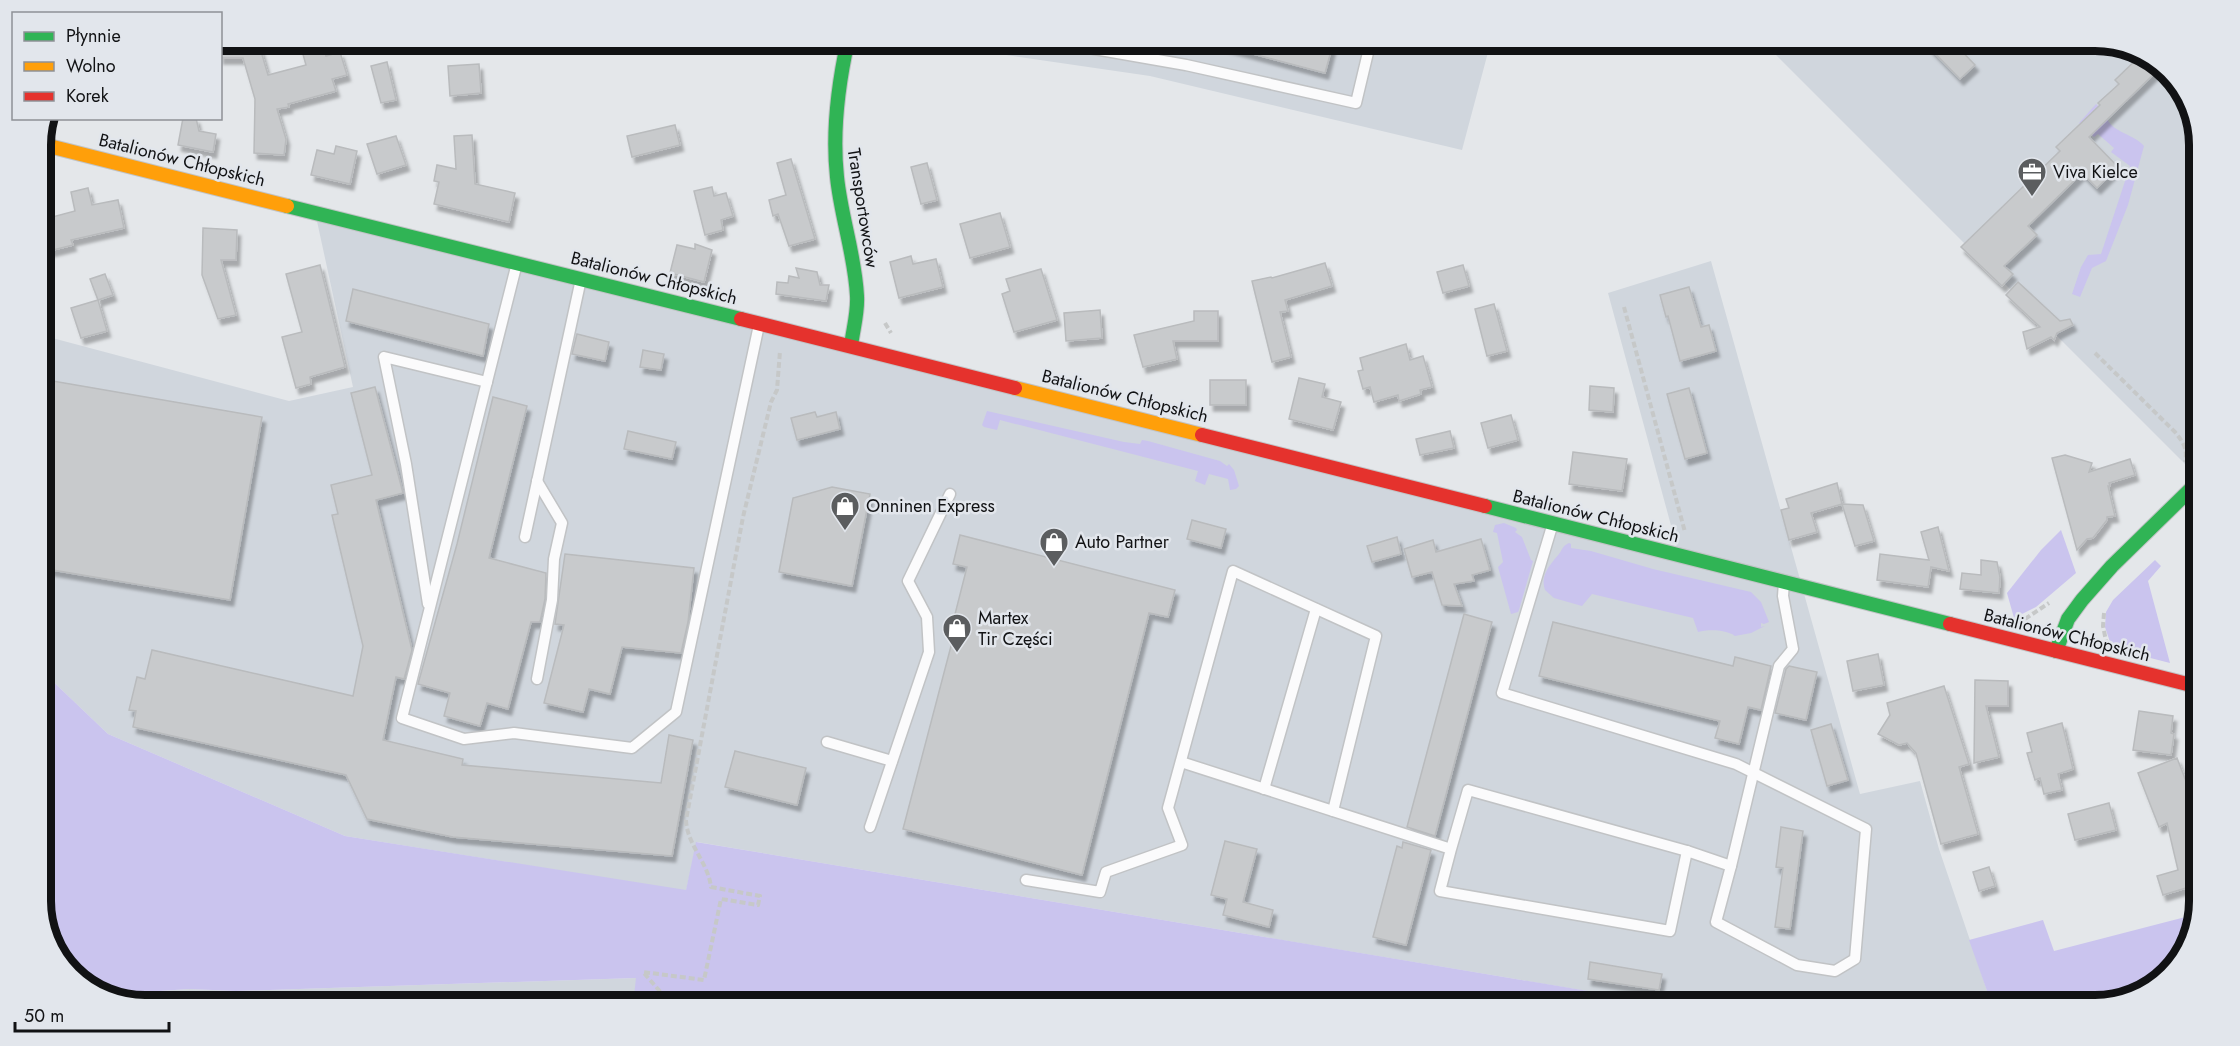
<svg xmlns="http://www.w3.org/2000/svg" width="2240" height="1046" viewBox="0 0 2240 1046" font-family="Jost,sans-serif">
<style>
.built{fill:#d0d6dd}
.green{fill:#cac4ee}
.building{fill:#c8cacc;stroke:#b9bbbd;stroke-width:1.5;filter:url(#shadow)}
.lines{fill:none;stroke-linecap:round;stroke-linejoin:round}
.lane-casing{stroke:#c1c3c5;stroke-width:13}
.fast-casing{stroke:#c1c3c5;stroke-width:16}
.slow-casing{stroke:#c1c3c5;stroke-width:16}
.jam-casing{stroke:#c1c3c5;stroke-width:16}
.path{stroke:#c6c8c8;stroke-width:4;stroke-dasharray:6 3;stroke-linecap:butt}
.lane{stroke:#fbfbfc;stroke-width:10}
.fast{stroke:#30b455;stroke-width:14}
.slow{stroke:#ff9f0a;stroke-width:14}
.jam{stroke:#e5322d;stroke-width:14}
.labels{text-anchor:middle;stroke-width:5;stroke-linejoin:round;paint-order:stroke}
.street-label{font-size:18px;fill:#111214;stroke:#e2e6ec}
.poi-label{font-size:18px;fill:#111214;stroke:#e2e6ec;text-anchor:start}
.rim{fill:none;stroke:#111214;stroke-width:8}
</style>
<defs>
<filter id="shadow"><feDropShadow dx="3.5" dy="6" stdDeviation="1.5" flood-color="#0004"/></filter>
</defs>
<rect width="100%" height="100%" fill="#e4e7ea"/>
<g class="built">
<path d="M911,41H1491L1462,150L1150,76Z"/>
<path d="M1762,41H2095L2135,49L2182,87L2199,139V478Z"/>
<path d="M315,212L1679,555L1608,293L1711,261L1860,794L1920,781L1939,849L1992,1005H1628L1629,998L697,842L686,891L345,836L108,734L41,670V335L289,401L353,387Z"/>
<path d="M637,978L633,1005H145L105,997L102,995L189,989L236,991Z"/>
</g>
<g class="green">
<path d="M2096,104L2109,116L2107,119C2114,133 2134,134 2144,146L2128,205L2106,261L2092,268L2080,297L2072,294L2081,267L2088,255L2101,254L2130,166L2111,152L2114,148L2098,134L2094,137L2079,123Z"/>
<path d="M987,411L1124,442L1140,444L1142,440L1148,441L1220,461L1227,466L1229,464L1234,470L1239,486L1236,489L1230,490L1228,479L1209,474L1205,485L1195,481L1198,471L1000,420L997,430L984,427L982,425Z"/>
<path d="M1504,523L1516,528L1517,530L1515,532L1522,537L1531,560L1533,561L1519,610L1518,612L1511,614L1498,567L1503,562L1497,533L1493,532L1495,525Z"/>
<path d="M2061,530L2076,573L2036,607L2014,618L2007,593L2041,550Z"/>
<path d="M1569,543L1571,544V548L1591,551L1653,569L1751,592L1761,602L1769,622L1764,624L1761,623V627L1765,626L1751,633L1735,636C1727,630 1709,629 1698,632L1693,618L1592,594L1582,606L1554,598L1545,590C1540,575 1550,565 1559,554C1563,549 1562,546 1569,543Z"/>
<path d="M2155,560L2161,566L2148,581L2170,663L2119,650L2110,642L2105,627L2106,612L2113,600Z"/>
<path d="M41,670L108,734L345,836L686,890L696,842L1630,998L1628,1005H633L636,978L236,991L189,989L102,995L58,959L41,908Z"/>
<path d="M2197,914L2191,941L2153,988L2095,1005H1992L1969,940L2043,920L2054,951Z"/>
</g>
<g class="building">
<path d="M252,40V50L260,48L268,75L306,65L299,40H321L326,56L340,52L347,75L332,79L336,91L288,104L289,107L277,109L286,139L284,155L254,153L255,99L243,58H220V41Z"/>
<path d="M1223,40H1334L1325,73L1223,46Z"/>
<path d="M1922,40H1951L1975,65L1960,79Z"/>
<path d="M2142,54L2158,70L2089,137L2118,167L2097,188L2082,173L2028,226L2037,235L2004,266L2013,274L2002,286L1961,247L2060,151L2056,147L2100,105L2098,103L2119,84L2115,80Z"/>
<path d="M387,62L396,100L381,103L371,66Z"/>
<path d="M479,64L481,93L450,96L448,66Z"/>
<path d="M183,118H196L199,131L216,134L213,152L178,145Z"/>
<path d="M675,125L680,145L632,157L627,136Z"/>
<path d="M472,135L475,184L515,193L509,222L434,204L439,182L434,181L437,165L456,169L454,136Z"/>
<path d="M396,136L406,165L377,174L367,144Z"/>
<path d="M336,146L357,151L350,184L311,175L317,150L334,154Z"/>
<path d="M791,159L815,239L789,246L778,214L773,216L769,200L786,195L777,163Z"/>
<path d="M927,163L937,200L921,204L911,167Z"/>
<path d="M712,187L714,196L726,193L733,216L721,220L723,230L705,235L694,191Z"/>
<path d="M88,188L92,205L118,200L124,228L71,240L73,245L41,253V220L75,211L71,192Z"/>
<path d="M1000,213L1010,247L970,258L960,224Z"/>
<path d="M203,228L237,230L236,260H221L236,315L218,319L202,275Z"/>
<path d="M695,244L712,250L704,282L670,273L677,245L695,249Z"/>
<path d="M911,256L913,264L936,259L943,287L899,298L890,262Z"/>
<path d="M1325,263L1332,286L1285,300L1288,311L1280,312L1291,357L1272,362L1252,281L1271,277L1272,278Z"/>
<path d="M320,265L345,367L310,377L311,384L296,388L282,337L302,332L286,274Z"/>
<path d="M1463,265L1469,286L1443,293L1437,272Z"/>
<path d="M796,268L817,272L820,285H829L826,301L776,294L777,282L788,283L789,276L799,278Z"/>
<path d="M1041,269L1057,320L1014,332L1002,294L1010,291L1006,279Z"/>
<path d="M105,274L113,295L98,300L90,279Z"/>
<path d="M2018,282L2060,321L2070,319L2073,325L2057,333L2054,340L2051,337L2027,349L2023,332L2040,327L2006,295Z"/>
<path d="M1689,287L1701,327L1709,325L1716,351L1680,361L1668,316L1666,317L1660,295Z"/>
<path d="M353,289L489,324L483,356L346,321Z"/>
<path d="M98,300L107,331L81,338L71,308Z"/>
<path d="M1494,304L1507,351L1487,356L1475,309Z"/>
<path d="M1100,310L1102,338L1066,341L1064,313Z"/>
<path d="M1194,311H1218V341H1173L1177,359L1143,367L1134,335L1194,321Z"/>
<path d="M577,334L609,342L605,361L572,354Z"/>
<path d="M1406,344L1410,360L1423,356L1432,387L1420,390L1421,394L1399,401L1398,395L1374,402L1370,387L1363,389L1358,371L1363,370L1360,358Z"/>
<path d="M643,350L664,354L661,370L640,367Z"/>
<path d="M1299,378L1325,384L1322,397L1341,402L1333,430L1289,419Z"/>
<path d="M41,379L262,417L230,600L41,568Z"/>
<rect x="1210" y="380" width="36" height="25"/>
<path d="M1590,386L1614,388L1613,412L1589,410Z"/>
<path d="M375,387L403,493L376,500L412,650L404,679L396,677L383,740L463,759L462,765L661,783L669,735L693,740L672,856L453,837L367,819L346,775L133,727L136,711L129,710L137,677L145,679L152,650L353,696L363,646L332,515L338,514L331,485L372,475L351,393Z"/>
<path d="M1689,388L1707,453L1685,459L1667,394Z"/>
<path d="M493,397L527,406L489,558L546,573L545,599L540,622H531L508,709L487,703L480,726L444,716L450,693L418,684L457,544Z"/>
<path d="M815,412L817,417L836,412L840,429L797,440L791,418Z"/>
<path d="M1511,415L1518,440L1488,448L1481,423Z"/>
<path d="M628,431L676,442L672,459L624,449Z"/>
<path d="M1450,431L1454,448L1420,455L1416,439Z"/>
<path d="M1573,452L1627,459L1622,491L1569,484Z"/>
<path d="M2065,455L2092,463L2089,472L2130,459L2135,475L2109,483L2110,486H2108L2115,516L2107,517V520L2093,538L2087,539L2077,550L2052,458Z"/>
<path d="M1837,483L1842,504L1811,513L1817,532L1789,540L1781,510L1789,508L1786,499Z"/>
<path d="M832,487L870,494L852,586L779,572L793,498Z"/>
<path d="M1842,504L1863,505L1874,541L1855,546Z"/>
<path d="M1192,520L1226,529L1221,548L1187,539Z"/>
<path d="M1938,527L1949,571L1931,567L1928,587L1877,580L1880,554L1929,560L1921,532Z"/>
<path d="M960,535L1175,590L1168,617L1149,613L1082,875L903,829L956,627L952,626L967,567L953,564Z"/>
<path d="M1397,537L1401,554L1372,562L1367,546Z"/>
<path d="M1481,539L1490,570L1472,575L1474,581L1454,584L1462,606L1442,605L1432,572L1412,577L1404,549L1433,540L1436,552Z"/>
<path d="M565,554L694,568L688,622L681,653L622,647L610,694L589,689L583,712L544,703L564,625L555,624Z"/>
<path d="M1981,560L1997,562L2000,577L1999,593L1960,589L1962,573L1981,575Z"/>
<path d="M1464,614L1492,622L1435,836L1407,827Z"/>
<path d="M1553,622L1733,666L1735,657L1771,666L1761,710L1748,707L1739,744L1715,738L1720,721L1539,676Z"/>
<path d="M1878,654L1884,685L1853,691L1847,661Z"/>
<path d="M1789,666L1817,672L1806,720L1775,713L1786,669Z"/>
<path d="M1975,680L2008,681V706H1986L1999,757L1974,763Z"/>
<path d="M1944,686L1969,764L1959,767L1978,834L1941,844L1916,753L1907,743L1899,745L1878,734L1890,715L1887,703Z"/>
<path d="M2139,711L2173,716L2171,733L2174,734L2171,755L2133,750Z"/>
<path d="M2062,723L2073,769L2058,774L2062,790L2044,794L2040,778L2035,780L2027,753L2032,752L2027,733Z"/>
<path d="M1831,724L1848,780L1827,786L1811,730Z"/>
<path d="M735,751L806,768L797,805L725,787Z"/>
<path d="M2177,758L2199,815V820L2189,824L2199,862V884L2163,895L2157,876L2178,870L2167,823L2159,827L2138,773Z"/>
<path d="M2109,803L2116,830L2075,840L2068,814Z"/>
<path d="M1781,827L1803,831L1790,929L1775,927L1783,868L1776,867Z"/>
<path d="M1225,841L1257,849L1243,902L1273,910L1269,927L1223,915L1227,899L1211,895Z"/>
<path d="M1403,842L1431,850L1406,945L1373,937L1397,846L1402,848Z"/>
<path d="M1989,867L1995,886L1979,891L1973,872Z"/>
<path d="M1590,962L1662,974L1659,990L1588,979Z"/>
</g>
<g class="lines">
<g class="lane-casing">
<g id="lane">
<path d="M1043,40L1186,65L1356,103L1371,40"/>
<path d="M517,263L402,718L464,739L514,733L632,748L676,712L759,325"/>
<path d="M1553,523L1502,693L1736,764L1866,829L1855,959L1835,971L1797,965L1716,922L1731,866"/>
<path d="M525,537L581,279"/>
<path d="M428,604L406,464L384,357L487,382"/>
<path d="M537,679L552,600L554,559L562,523L537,481"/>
<path d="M827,742L892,761"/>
<path d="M1181,762L1451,849L1468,790L1687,851L1670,931L1440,891L1451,849"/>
<path d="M1264,789L1316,609"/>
<path d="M870,827L929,652L927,617L908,581L950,494"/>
<path d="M1687,851L1731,866L1779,666L1793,649L1783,596L1784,582"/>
<path d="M1026,880L1100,892L1106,872L1182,845L1168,808L1233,571L1376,636L1333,811"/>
</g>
</g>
<g class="fast-casing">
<g id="fast">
<path d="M848,40C838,85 832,131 837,177C841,217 855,255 857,296C858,313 853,329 851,346"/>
<path d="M287,206L741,319"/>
<path d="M1485,506L1950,624"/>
<path d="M2056,651L2068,619L2082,600L2112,566L2199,481"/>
</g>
</g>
<g class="slow-casing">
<g id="slow">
<path d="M41,144L287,206"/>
<path d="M1015,388L1202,435"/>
</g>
</g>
<g class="jam-casing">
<g id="jam">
<path d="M741,319L1015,388"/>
<path d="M1202,435L1485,506"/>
<path d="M1950,624L2199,687"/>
</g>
</g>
<g class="path">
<path d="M1624,307L1685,532"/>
<path d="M885,323L891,333"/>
<path d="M2095,353L2175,432C2183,442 2188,449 2185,462"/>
<path d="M2104,613L2103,626L2106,641"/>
<path d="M2025,619L2049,603"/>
<path d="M672,1005L643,972L704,980L721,899L758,905L760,896L711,887C708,862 687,845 686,820L743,517L771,402L777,390L780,351"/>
</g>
<use href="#lane" class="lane"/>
<use href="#fast" class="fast"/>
<use href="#slow" class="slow"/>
<use href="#jam" class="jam"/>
</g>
<defs>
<g id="office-pin" transform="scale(1.5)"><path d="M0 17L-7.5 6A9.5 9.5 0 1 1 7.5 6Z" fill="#5b5d5f" stroke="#e2e6ec"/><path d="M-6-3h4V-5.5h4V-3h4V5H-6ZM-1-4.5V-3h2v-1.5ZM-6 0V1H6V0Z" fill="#fff"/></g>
<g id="shop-pin" transform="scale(1.5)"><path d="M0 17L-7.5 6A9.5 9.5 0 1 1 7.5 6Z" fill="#5b5d5f" stroke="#e2e6ec"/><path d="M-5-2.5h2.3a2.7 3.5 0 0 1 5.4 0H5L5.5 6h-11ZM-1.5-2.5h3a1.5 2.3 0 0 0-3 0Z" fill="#fff"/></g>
</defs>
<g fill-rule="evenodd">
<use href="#office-pin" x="2032" y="172"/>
<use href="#shop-pin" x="845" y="506"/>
<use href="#shop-pin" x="1054" y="542"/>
<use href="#shop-pin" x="957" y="628"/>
</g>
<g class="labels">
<g class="street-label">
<text transform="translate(182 160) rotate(14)" y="6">Batalionów Chłopskich</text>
<text transform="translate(863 208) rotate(81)" y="6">Transportowców</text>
<text transform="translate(654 278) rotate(14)" y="6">Batalionów Chłopskich</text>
<text transform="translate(1125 396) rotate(14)" y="6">Batalionów Chłopskich</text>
<text transform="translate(1596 516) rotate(14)" y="6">Batalionów Chłopskich</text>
<text transform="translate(2067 635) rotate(14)" y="6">Batalionów Chłopskich</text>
</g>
<g class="poi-label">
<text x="2053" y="178">Viva Kielce</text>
<text x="866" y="512">Onninen Express</text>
<text x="1075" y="548">Auto Partner</text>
<text x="978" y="624">Martex<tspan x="978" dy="21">Tir Części</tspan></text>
</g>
</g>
<path d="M0 0H2240V1046H0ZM145 51H2095A94 94 0 0 1 2189 145V901A94 94 0 0 1 2095 995H145A94 94 0 0 1 51 901V145A94 94 0 0 1 145 51Z" fill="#e2e6ec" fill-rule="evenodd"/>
<path class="rim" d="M145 51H2095A94 94 0 0 1 2189 145V901A94 94 0 0 1 2095 995H145A94 94 0 0 1 51 901V145A94 94 0 0 1 145 51Z"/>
<rect x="12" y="12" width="210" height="108" fill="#e2e6ec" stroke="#8e9196" stroke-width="1.5"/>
<rect x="24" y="32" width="30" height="9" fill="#30b455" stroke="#8e9196" stroke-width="1.5"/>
<text x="66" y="42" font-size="18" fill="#111214">Płynnie</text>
<rect x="24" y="62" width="30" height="9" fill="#ff9f0a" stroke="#8e9196" stroke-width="1.5"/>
<text x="66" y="72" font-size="18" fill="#111214">Wolno</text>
<rect x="24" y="92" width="30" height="9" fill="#e5322d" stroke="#8e9196" stroke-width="1.5"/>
<text x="66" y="102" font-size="18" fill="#111214">Korek</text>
<path d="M15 1022v9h154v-9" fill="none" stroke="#111214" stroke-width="3"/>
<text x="24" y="1022" font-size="18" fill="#111214" stroke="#e2e6ec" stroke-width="4.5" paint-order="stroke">50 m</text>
</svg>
